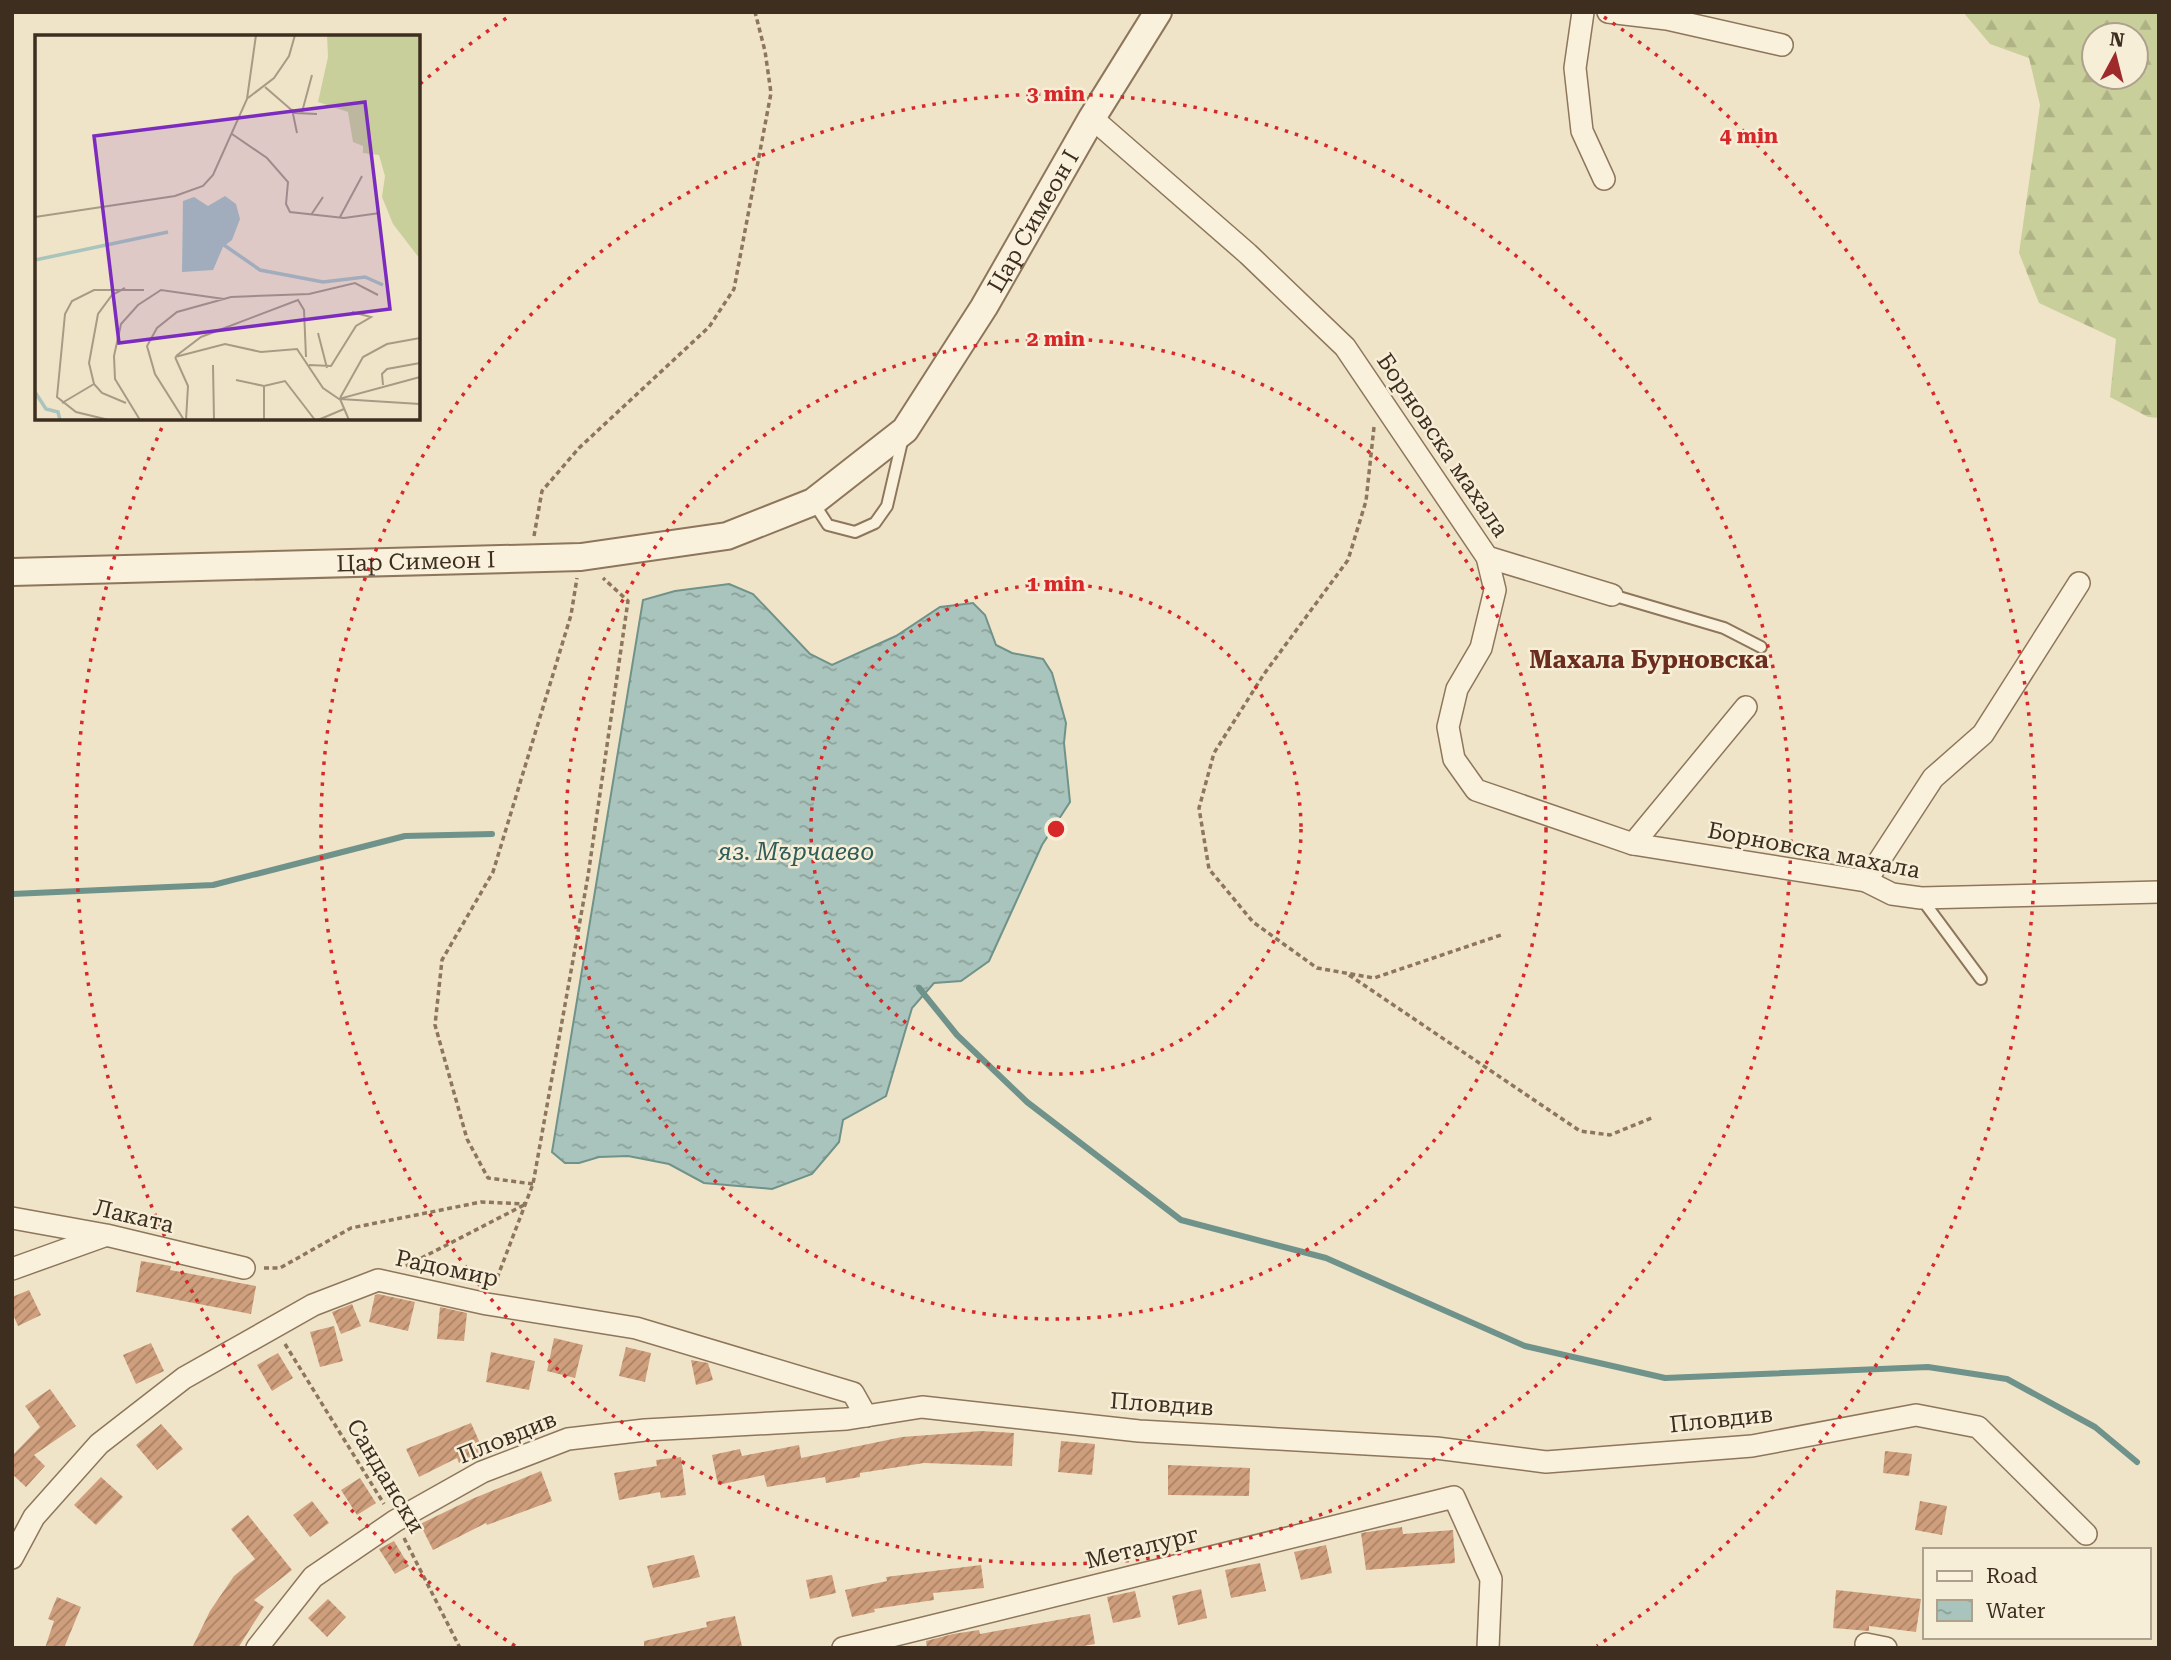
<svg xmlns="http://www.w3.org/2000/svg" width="2171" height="1660" viewBox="0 0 2171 1660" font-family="'Roboto Serif',serif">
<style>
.forest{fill:url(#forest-firs);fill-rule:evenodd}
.water{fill:url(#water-ripples);stroke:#6f938a;stroke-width:2}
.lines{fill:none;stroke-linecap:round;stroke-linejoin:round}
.stream{stroke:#6f938a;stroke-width:6}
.building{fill:url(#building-hatch)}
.service-casing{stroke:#8d765c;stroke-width:14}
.minor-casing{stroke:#8d765c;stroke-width:24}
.tertiary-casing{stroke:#8d765c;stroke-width:30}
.path{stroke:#8d765c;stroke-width:3.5;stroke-dasharray:5 3.5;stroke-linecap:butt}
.service{stroke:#faf1dc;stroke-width:10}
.minor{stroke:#faf1dc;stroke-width:21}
.tertiary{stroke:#faf1dc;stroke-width:26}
.ring{fill:none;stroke:#d62828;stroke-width:3.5;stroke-dasharray:3.5 7}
.labels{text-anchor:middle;stroke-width:5;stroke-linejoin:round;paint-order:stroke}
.street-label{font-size:23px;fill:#3d2e20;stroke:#f7eed8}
.neighbourhood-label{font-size:24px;font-weight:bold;fill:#6b2e1e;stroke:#f7eed8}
.water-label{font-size:24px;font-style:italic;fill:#2f5d5a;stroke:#f7eed8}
.inset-river{fill:none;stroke:#a9c4bc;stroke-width:3.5}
.inset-road{fill:none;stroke:#a89b85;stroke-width:2}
.view{fill:#7b2cbf;fill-opacity:0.15;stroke:#7b2cbf;stroke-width:3.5}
.inset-edge{fill:none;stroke:#3d2e20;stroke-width:3.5}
.centre{fill:#d62828;stroke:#f7eed8;stroke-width:3.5}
.ring-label{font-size:21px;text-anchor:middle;font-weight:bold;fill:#d62828;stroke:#f7eed8;stroke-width:5;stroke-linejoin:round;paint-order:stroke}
</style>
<defs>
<pattern id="forest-firs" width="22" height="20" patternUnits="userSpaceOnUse" patternTransform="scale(1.75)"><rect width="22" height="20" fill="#c9cf9b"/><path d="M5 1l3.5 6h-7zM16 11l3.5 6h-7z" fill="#aeb285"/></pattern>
<pattern id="water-ripples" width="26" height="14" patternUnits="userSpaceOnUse" patternTransform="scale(1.75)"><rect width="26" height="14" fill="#a9c4bc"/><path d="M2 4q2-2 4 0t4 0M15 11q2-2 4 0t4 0" fill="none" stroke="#8ba098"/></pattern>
<pattern id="building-hatch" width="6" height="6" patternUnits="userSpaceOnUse" patternTransform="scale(1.75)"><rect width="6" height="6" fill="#cf9f7d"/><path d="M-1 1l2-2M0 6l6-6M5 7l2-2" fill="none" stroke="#a98266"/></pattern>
</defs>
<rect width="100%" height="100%" fill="#f0e4c8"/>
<path class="forest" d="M1963,12H2159V418L2148,417L2110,397L2116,339L2039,303L2019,253L2040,105L2029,58L1990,44ZM2094,35H2136V77H2094Z"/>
<path class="water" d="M729,584L753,594L810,654L832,665L896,636L940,607L973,603L985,615L996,645L1012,653L1043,659L1052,673L1066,723L1064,743L1070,802L1042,845L989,961L961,981L934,983L912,1008L886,1096L843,1120L839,1142L812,1174L772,1189L704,1183L669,1164L628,1156L599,1157L579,1163H565L552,1152L643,600L675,591Z"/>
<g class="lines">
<g class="stream">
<path d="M12,894L213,885L405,836L492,834"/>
<path d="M919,988L957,1035L1027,1102L1181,1220L1326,1258L1525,1346L1665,1378L1928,1367L2007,1379L2095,1427L2137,1462"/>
</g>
</g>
<g class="building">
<path d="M141,1261L171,1266L170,1270L256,1286L251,1314L136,1292Z"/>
<path d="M29,1290L41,1315L18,1326L12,1312V1297Z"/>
<path d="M378,1294L415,1302L408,1331L369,1322L375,1295Z"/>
<path d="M352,1304L361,1326L341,1334L332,1312Z"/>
<path d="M440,1307L467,1313L464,1341L437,1339Z"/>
<path d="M334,1326L343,1361L320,1367L310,1332Z"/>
<path d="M554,1338L583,1345L575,1378L547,1371Z"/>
<path d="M151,1343L164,1371L136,1384L123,1355Z"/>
<path d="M626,1347L651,1353L645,1382L619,1376Z"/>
<path d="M491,1352L535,1361L529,1390L486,1382Z"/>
<path d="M278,1353L293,1378L272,1391L257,1365Z"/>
<path d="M691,1360L708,1363L713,1380L696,1385Z"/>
<path d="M50,1389L76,1426L34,1455L45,1466L26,1487L12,1474V1456L40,1427L25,1406Z"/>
<path d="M471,1423L484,1452L459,1463L457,1458L419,1477L406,1449Z"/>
<path d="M161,1424L183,1449L157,1470L136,1445Z"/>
<path d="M981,1431L1014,1433L1012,1466L924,1463L860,1473V1477L826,1483L825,1477L767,1487L764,1475L718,1485L712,1455L740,1449L742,1456L799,1445L801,1458L902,1437Z"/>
<path d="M1061,1441L1095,1444L1092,1475L1058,1472Z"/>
<path d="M1885,1451L1912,1454L1909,1476L1883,1473Z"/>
<path d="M681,1457L686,1495L661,1498L660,1492L619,1500L614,1473L657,1466L656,1460Z"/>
<path d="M1168,1465L1250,1468L1249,1496L1168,1495Z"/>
<path d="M541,1471L552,1501L487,1525L486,1523L433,1550L420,1524L472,1499Z"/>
<path d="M101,1477L123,1497L96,1525L74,1505Z"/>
<path d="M360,1478L376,1503L357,1515L341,1490Z"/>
<path d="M312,1501L329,1523L310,1537L293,1515Z"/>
<path d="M1920,1501L1947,1506L1942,1535L1915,1530Z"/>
<path d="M248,1515L292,1570L254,1600L264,1607L238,1648H192L210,1611L234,1576L255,1559L231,1529Z"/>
<path d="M1402,1527L1403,1534L1453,1530L1455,1563L1366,1570L1361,1533Z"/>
<path d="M394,1541L409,1566L395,1574L379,1549Z"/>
<path d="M1326,1545L1332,1573L1301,1580L1294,1552Z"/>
<path d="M694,1555L700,1577L653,1588L647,1566Z"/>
<path d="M1260,1563L1266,1591L1231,1598L1225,1570Z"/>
<path d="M981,1565L984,1588L933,1593L934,1600L874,1609L875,1612L852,1617L845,1590L887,1581L886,1577Z"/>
<path d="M832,1575L836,1593L810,1599L806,1580Z"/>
<path d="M1201,1589L1207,1618L1178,1625L1172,1596Z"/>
<path d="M1836,1590L1921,1599L1916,1632L1869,1626V1631L1833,1628Z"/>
<path d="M1135,1591L1141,1617L1113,1623L1107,1597Z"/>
<path d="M57,1597L81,1607L64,1648H45L54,1621L48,1619Z"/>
<path d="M328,1599L346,1617L327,1637L308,1618Z"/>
<path d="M1090,1614L1095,1644L1072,1648H927L926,1641L953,1634L979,1630L980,1634Z"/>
<path d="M735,1616L742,1646L644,1648V1641L707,1627L706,1622Z"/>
</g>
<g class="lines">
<g class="service-casing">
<g id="service">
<path d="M813,502L828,525L855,532L875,523L887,506L903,437"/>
<path d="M1612,595L1724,628L1761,647"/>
<path d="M1921,898L1981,979"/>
</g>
</g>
<g class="minor-casing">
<g id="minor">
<path d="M1583,12L1575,68L1582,131L1604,179"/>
<path d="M1608,12L1667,19L1782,45"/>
<path d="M1092,118L1248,254L1345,347L1487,557L1495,590L1481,648L1457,689L1448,727L1454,759L1476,790L1633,844L1866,881L1892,894L1921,898L2159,892"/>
<path d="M1487,557L1612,595"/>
<path d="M1633,844L1746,707"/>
<path d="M1866,881L1933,778L1983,734L2079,583"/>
<path d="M12,1218L106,1235L244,1268"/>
<path d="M12,1269L104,1236"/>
<path d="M12,1558L34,1517L99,1444L184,1378L313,1305L378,1280L487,1304L636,1328L853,1393L866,1416"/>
<path d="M1866,1644L1886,1648"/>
<path d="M257,1648L313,1577L395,1521L482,1472L568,1439L645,1430L847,1419L922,1407L1139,1431L1436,1448L1546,1462L1752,1446L1916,1415L1978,1427L2086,1534"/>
<path d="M843,1648L1454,1497L1491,1579L1488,1648"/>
</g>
</g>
<g class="tertiary-casing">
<g id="tertiary">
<path id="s1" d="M12,572L581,557L727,536L813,502L905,430L984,307L1092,118L1158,12"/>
</g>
</g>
<g class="path">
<path d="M1374,427L1366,501L1348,560L1264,674L1214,753L1199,808L1209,869L1253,922L1317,968L1374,978L1504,934"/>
<path d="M534,536L542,491L579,448L709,327L734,289L771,93L765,51L755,12"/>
<path d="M1349,975L1580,1131L1610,1135L1654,1117"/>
<path d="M533,1184L488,1178L467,1139L435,1025L442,960L493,872L571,615L577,578"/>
<path d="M406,1266L524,1205"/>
<path d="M264,1268H280L351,1228L481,1202L526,1204"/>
<path d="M494,1286L533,1184L588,876L628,601L603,578"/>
<path d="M285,1344L384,1504"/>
<path d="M404,1538L460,1648"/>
</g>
<use href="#service" class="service"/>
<use href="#minor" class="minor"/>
<use href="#tertiary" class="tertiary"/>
</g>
<g class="ring">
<circle cx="1056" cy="829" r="245"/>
<circle cx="1056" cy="829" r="490"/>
<circle cx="1056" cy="829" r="735"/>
<path d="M515 1646A980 980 0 0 1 164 423M420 84A980 980 0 0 1 508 17M1604 17A980 980 0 0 1 1597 1646"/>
</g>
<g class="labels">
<g class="street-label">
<text dy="8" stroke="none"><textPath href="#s1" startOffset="1171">Цар Симеон I</textPath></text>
<text transform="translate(1443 445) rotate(56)" y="8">Борновска махала</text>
<text dy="8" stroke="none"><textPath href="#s1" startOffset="404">Цар Симеон I</textPath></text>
<text transform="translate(1814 850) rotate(11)" y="8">Борновска махала</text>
<text transform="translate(134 1216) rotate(13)" y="8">Лаката</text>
<text transform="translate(447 1268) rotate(12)" y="8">Радомир</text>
<text transform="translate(1162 1404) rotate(4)" y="8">Пловдив</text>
<text transform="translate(1721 1419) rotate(-6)" y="8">Пловдив</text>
<text transform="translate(507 1437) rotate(-22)" y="8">Пловдив</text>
<text transform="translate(386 1476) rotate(59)" y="8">Сандански</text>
<text transform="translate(1142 1547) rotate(-14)" y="8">Металург</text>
</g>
<g class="neighbourhood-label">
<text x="1649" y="668">Махала Бурновска</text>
</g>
<g class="water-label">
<text x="796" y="860">яз. Мърчаево</text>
</g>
</g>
<g transform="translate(35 35)">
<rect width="385" height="385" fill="#f0e4c8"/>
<path d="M292,0H385V224L358,189L347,162L350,141L344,120L328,118V111L318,107L313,77L283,67L293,22Z" fill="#c9cf9b"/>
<path d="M190,161L201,169L205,184L197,205L188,212L178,235L147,237L148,166L159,162L173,171Z" fill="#a9c4bc"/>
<path class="inset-river" d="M189,210L225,235L288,247L330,242L348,250M0,225L133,197M0,357L11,374L23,377L25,385"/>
<path class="inset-road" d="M230,52L260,78L282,79M213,63L239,43L254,21L260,0M257,74L262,98M267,77L277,40M197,99L232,123L253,147L251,169L255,177L309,183L345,178M276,180L288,162M0,182L140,161L168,151L178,140L212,64L221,0M305,182L327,141M90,253L77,260L63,279L54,328L59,349L67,358L91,368M283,298L292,333M141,321L166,302L263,265L269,275L271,322M140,322L190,309L226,317L262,314L288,353L304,364L385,342M140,322L153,351L151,385M178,330L179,385M274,330L296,331L321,291L336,282L317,277M201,345L229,351L250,346L280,385M348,350L347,339L352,334L385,328M305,363L328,322L352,309L385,303M305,364L385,369M305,364L314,385M27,368L59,349M74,385L41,377L22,362L30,279L37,266L59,255H109M105,385L80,344L79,321L86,289L103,270L126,255L189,264M149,385L120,339L112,311L122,293L142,277L196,262L274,259L320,248L343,260M229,385V351M283,385L309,374"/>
<path class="view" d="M330,67L355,274L84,308L59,101Z"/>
<rect width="385" height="385" class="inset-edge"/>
</g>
<circle cx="1056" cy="829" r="10" class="centre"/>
<g class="ring-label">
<text x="1056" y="101">3 min</text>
<text x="1749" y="143">4 min</text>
<text x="1056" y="346">2 min</text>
<text x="1056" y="591">1 min</text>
</g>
<rect width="2171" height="1660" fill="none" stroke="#3d2e20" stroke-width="28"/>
<rect x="1923" y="1548" width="228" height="91" fill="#f7eed8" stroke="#ada18e" stroke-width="2"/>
<rect x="1937" y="1571" width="35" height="10" fill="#faf1dc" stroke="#ada18e" stroke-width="2"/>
<text x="1986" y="1583" font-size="21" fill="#3d2e20">Road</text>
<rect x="1937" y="1600" width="35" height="21" fill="url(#water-ripples)" stroke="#ada18e" stroke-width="2"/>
<text x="1986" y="1618" font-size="21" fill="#3d2e20">Water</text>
<g transform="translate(2115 56) rotate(7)"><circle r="33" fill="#f7eed8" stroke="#ada18e" stroke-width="2"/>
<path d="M0-5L12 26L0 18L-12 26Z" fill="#9e2a2b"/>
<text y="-10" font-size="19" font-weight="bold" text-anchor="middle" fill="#3d2e20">N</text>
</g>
</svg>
